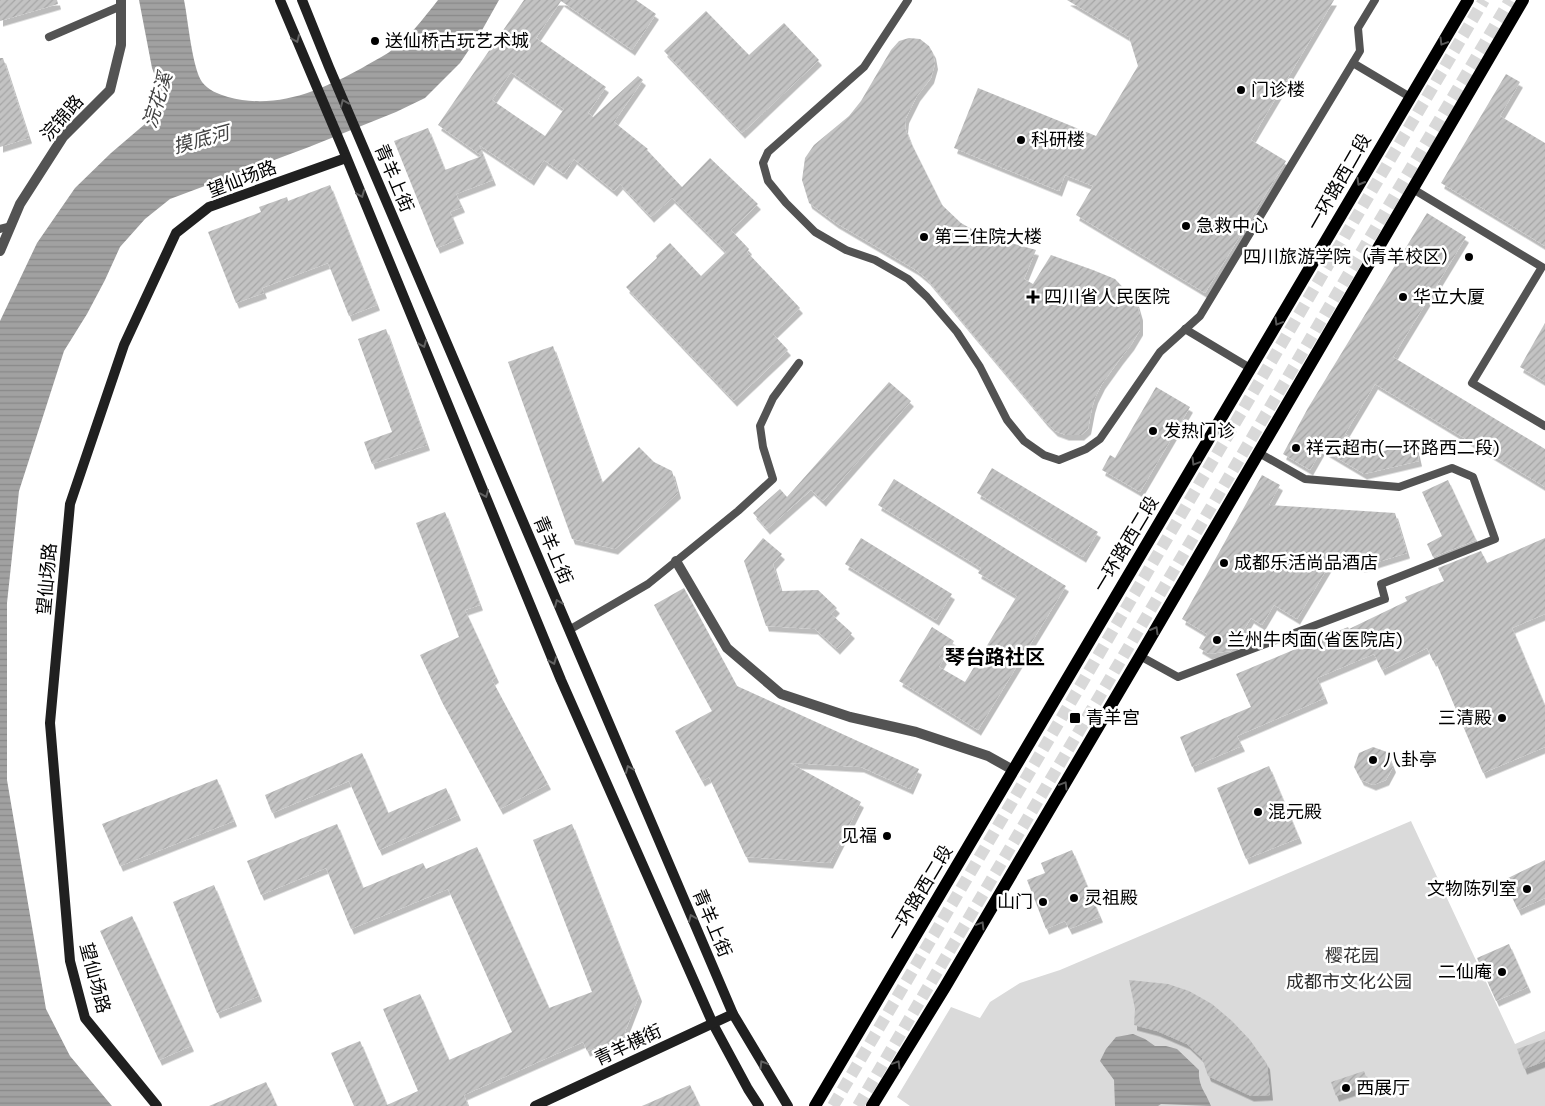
<svg xmlns="http://www.w3.org/2000/svg" width="1545" height="1106" viewBox="0 0 1545 1106" font-family="'DM Sans','Noto Sans SC',sans-serif">
<style>
.green{fill:#dadada}
.water{fill:url(#water-rules)}
.building{fill:url(#building-hatch);fill-rule:evenodd;filter:url(#shadow)}
.lines{fill:none;stroke-linecap:round;stroke-linejoin:round}
.primary-tunnel{stroke:#d9d9d9;stroke-width:12;stroke-dasharray:12 6;stroke-linecap:butt}
.lane{stroke:#535353;stroke-width:8}
.street{stroke:#535353;stroke-width:10}
.secondary{stroke:#202020;stroke-width:10}
.primary{stroke:#000;stroke-width:12}
.oneway{stroke:#636363}
.oneway2{stroke:#595959}
.poi-dot{fill:#000;stroke:#fff;stroke-width:2}
.labels{text-anchor:middle;stroke-width:5;stroke-linejoin:round;paint-order:stroke}
.poi-label{font-size:18px;fill:#000;stroke:#fff;text-anchor:start}
.street-label{font-size:18px;fill:#000;stroke:#fff}
.park-label{font-size:18px;fill:#313131;stroke:#fff}
.water-label{font-size:19px;font-style:italic;fill:#424242;stroke:#fff}
.quarter-label{font-size:20px;font-weight:bold;fill:#000;stroke:#fff}
</style>
<defs>
<pattern id="water-rules" width="6" height="5" patternUnits="userSpaceOnUse" patternTransform="scale(1.25)"><rect width="6" height="5" fill="#a1a1a1"/><path d="M0 2.5h6" fill="none" stroke="#898989"/></pattern>
<pattern id="building-hatch" width="6" height="6" patternUnits="userSpaceOnUse" patternTransform="scale(1.25)"><rect width="6" height="6" fill="#c3c3c3"/><path d="M-1 1l2-2M0 6l6-6M5 7l2-2" fill="none" stroke="#a6a6a6"/></pattern>
<filter id="shadow"><feDropShadow dx="3" dy="5.5" stdDeviation="0" flood-color="#0004"/></filter>
</defs>
<rect width="100%" height="100%" fill="#fff"/>
<path class="green" d="M1411,821L1515,1044L1545,1031V1106H910L897,1097L951,1007L980,1018L990,1002L1020,983L1060,970Z"/>
<g class="water">
<path d="M139,0H184C188,19 192,67 202,82C208,90 218,94 228,97C276,110 320,91 362,68C370,63 380,58 388,53C408,39 423,19 438,0H499L481,32L460,63L425,98L396,112L309,147L170,199L145,219L120,247L105,280L87,314L64,351L19,491L7,603V780L46,1009L70,1056L112,1106H0V321L37,243L75,188L111,153L145,124L158,102L159,86L152,68Z"/>
<path d="M1133,1034L1145,1039L1155,1046H1166L1177,1049L1199,1070C1198,1087 1206,1092 1211,1106L1161,1104L1158,1106H1115L1114,1080L1100,1061L1106,1049L1116,1037Z"/>
</g>
<g class="building">
<path d="M0,0H57L58,4L0,21Z"/>
<path d="M524,0H636L656,14L632,50L561,1L536,38L606,87L588,113L593,117L638,76L643,80L614,122L648,149L647,150L682,187L710,158L758,204L731,230L749,249L747,252L800,308L773,334L788,350L734,401L626,287L657,258L656,256L670,243L701,276L726,252L672,198L651,217L620,184L614,191L574,159L564,174L544,160L531,180L479,145L493,180L456,194L462,207L450,212L461,238L437,248L394,141L428,128L445,170L482,156L438,125ZM511,72L564,109L545,136L492,100Z"/>
<path d="M1067,0H1334L1251,140L1286,161L1205,293L1076,215L1093,186L1065,175L1059,191L954,148L978,88L1096,136L1138,66L1129,37Z"/>
<path d="M706,11L749,55L784,23L819,60L742,133L664,51Z"/>
<path d="M909,38L920,39L929,46L933,53L935,64L931,78L917,96L906,118L905,128L910,141L942,205L961,223L982,235L1036,250L1024,279L1033,284L1051,255L1093,270L1115,279L1136,301L1140,315V330L1131,345L1120,359L1102,384L1095,398L1092,408L1088,429L1081,435H1066L1055,431L1045,421L927,279L916,270L836,223L809,203L802,180L805,158L814,145L849,116L861,101L891,50L899,41Z"/>
<path d="M0,58H3L29,138L0,147Z"/>
<path d="M1506,74L1520,82L1500,116L1545,143V246L1441,183Z"/>
<path d="M330,185L377,305L349,316L328,263L262,288L264,293L236,303L208,232L261,212L259,207L287,197L288,201Z"/>
<path d="M1427,213L1466,237L1393,357L1545,449V487L1375,384L1345,434L1376,453L1415,443L1419,461L1364,474L1322,449L1310,470L1283,454L1308,408Z"/>
<path d="M1545,323V382L1520,367Z"/>
<path d="M386,329L427,445L372,464L364,442L392,432L358,339Z"/>
<path d="M553,346L602,483L639,447L654,462L672,471L678,493L615,549L572,539L508,362Z"/>
<path d="M889,382L911,401L823,501L811,490L767,529L753,513L780,489L787,497Z"/>
<path d="M1156,387L1190,407L1140,492L1102,470L1110,455L1115,458Z"/>
<path d="M992,468L1098,532L1083,557L977,493Z"/>
<path d="M1262,475L1280,485L1269,505L1395,513L1407,553L1362,567L1337,552L1297,619L1274,605L1262,625L1251,618L1231,651L1209,654L1199,648L1207,634L1182,619Z"/>
<path d="M894,479L1066,586L978,730L899,681L932,627L954,641L939,667L965,682L1017,596L978,573L981,568L878,505Z"/>
<path d="M1448,480L1476,540L1433,557L1427,544L1442,536L1422,492Z"/>
<path d="M445,512L480,605L465,610L496,677L492,680L548,784L500,809L442,702L420,655L459,637L416,523Z"/>
<path d="M763,538L782,554L773,564L781,591L818,590L837,608L831,614L852,633L837,649L815,629L766,626L744,561Z"/>
<path d="M861,538L952,594L936,620L845,564Z"/>
<path d="M1545,538V614L1512,628L1545,706V747L1483,773L1435,660L1433,661L1427,648L1382,670L1374,654L1317,678L1325,698L1237,736L1242,746L1192,767L1180,737L1251,707L1236,674L1348,627L1349,629L1407,601L1405,597L1444,581L1438,568L1481,551L1487,563Z"/>
<path d="M684,588L737,686L919,769L910,789L861,767L790,763L861,802L830,863L746,857L709,777L702,781L675,731L712,711L654,605Z"/>
<path d="M1373,747L1387,752L1393,767L1386,780L1373,785L1361,780L1354,767L1359,753Z"/>
<path d="M362,753L388,813L446,788L458,815L379,850L349,781L272,813L265,795Z"/>
<path d="M1269,766L1299,838L1246,859L1217,788Z"/>
<path d="M217,779L234,821L120,866L102,824Z"/>
<path d="M337,824L363,888L423,863L426,869L477,847L549,1008L592,992L533,840L572,824L639,996L623,1037L587,1051L583,1042L464,1095L468,1106H354L331,1053L360,1041L387,1105L418,1091L383,1009L420,994L449,1060L512,1032L448,889L351,929L326,868L261,895L247,861Z"/>
<path d="M1072,850L1100,917L1069,929L1065,921L1046,929L1027,880L1045,873L1041,863Z"/>
<path d="M1545,860V898L1518,910L1504,880Z"/>
<path d="M214,885L259,996L217,1013L173,902Z"/>
<path d="M132,916L191,1046L159,1060L100,931Z"/>
<path d="M1509,944L1528,987L1496,1001L1477,958Z"/>
<path d="M1129,980L1168,984L1189,991L1212,1004L1232,1021L1250,1040L1267,1064L1270,1095L1251,1096L1208,1076L1202,1058L1187,1044L1157,1031L1134,1025L1135,1009Z"/>
<path d="M1545,1039V1061L1524,1069L1517,1049Z"/>
<path d="M1364,1071L1369,1085L1336,1096L1331,1082Z"/>
<path d="M266,1082L277,1106H209Z"/>
<path d="M690,1085L700,1106H642Z"/>
</g>
<g class="lines">
<g class="primary-tunnel">
<path d="M833,1106L1484,0"/>
<path d="M858,1106L1510,0"/>
</g>
<g class="lane">
<path d="M908,0L864,67L768,152L763,163L768,181L786,203L815,232L846,250L875,260L908,279L927,297L957,332L980,367L1007,420L1024,441L1044,455L1059,460L1086,449L1100,439L1160,352L1200,316L1360,51L1358,28L1375,0"/>
<path d="M49,37L121,6"/>
<path d="M1353,63L1410,97"/>
<path d="M1413,189L1542,267L1472,383L1545,426"/>
<path d="M0,229L11,226"/>
<path d="M1185,329L1250,368"/>
<path d="M569,630L648,584L738,511L773,479L763,447L760,426L773,398L799,363"/>
<path d="M1140,656L1178,677L1385,599L1381,584L1495,539L1473,477L1452,468L1399,487L1305,479L1259,453"/>
</g>
<g class="street">
<path d="M0,251L20,204L63,137L110,90L121,45V0"/>
<path d="M676,561L727,648L781,694L850,717L916,732L988,756L1013,770"/>
</g>
<g class="secondary">
<path d="M280,0L343,149L561,680L713,1024L748,1089L759,1106"/>
<path d="M302,0L329,67L733,1014L788,1106"/>
<path d="M157,1106L85,1018L70,961L50,723L70,504L124,345L176,233L209,207L346,158"/>
<path d="M535,1106L733,1014"/>
</g>
<g class="primary">
<path d="M815,1106L1468,0"/>
<path d="M872,1106L945,987L1140,656L1523,0"/>
</g>
</g>
<defs><path id="oneway-chevron" d="M-2-3.5L2.5 0L-2 3.5" fill="none" stroke-width="1.6" stroke-linecap="round" stroke-linejoin="round" transform="scale(1.25)"/></defs>
<g class="oneway">
<use href="#oneway-chevron" transform="translate(296 39) rotate(67)"/>
<use href="#oneway-chevron" transform="translate(344 103) rotate(-113)"/>
<use href="#oneway-chevron" transform="translate(361 194) rotate(68)"/>
<use href="#oneway-chevron" transform="translate(423 344) rotate(68)"/>
<use href="#oneway-chevron" transform="translate(485 494) rotate(68)"/>
<use href="#oneway-chevron" transform="translate(558 603) rotate(-113)"/>
<use href="#oneway-chevron" transform="translate(553 661) rotate(68)"/>
<use href="#oneway-chevron" transform="translate(629 769) rotate(-113)"/>
<use href="#oneway-chevron" transform="translate(692 918) rotate(-113)"/>
<use href="#oneway-chevron" transform="translate(763 1064) rotate(-121)"/>
</g>
<g class="oneway2">
<use href="#oneway-chevron" transform="translate(1443 42) rotate(121)"/>
<use href="#oneway-chevron" transform="translate(1360 182) rotate(120)"/>
<use href="#oneway-chevron" transform="translate(1278 322) rotate(121)"/>
<use href="#oneway-chevron" transform="translate(1195 462) rotate(121)"/>
<use href="#oneway-chevron" transform="translate(1155 630) rotate(-60)"/>
<use href="#oneway-chevron" transform="translate(1064 785) rotate(-59)"/>
<use href="#oneway-chevron" transform="translate(981 925) rotate(-59)"/>
<use href="#oneway-chevron" transform="translate(897 1064) rotate(-59)"/>
</g>
<g class="poi-dot">
<circle cx="375" cy="41" r="5"/>
<circle cx="1241" cy="90" r="5"/>
<circle cx="1021" cy="140" r="5"/>
<circle cx="1186" cy="226" r="5"/>
<circle cx="924" cy="237" r="5"/>
<circle cx="1469" cy="257" r="5"/>
<path d="M1030.5 289.5h5v5h5v5h-5v5h-5v-5h-5v-5h5z"/>
<circle cx="1403" cy="297" r="5"/>
<circle cx="1153" cy="431" r="5"/>
<circle cx="1296" cy="448" r="5"/>
<circle cx="1224" cy="563" r="5"/>
<circle cx="1217" cy="640" r="5"/>
<rect x="1069" y="712" width="12" height="12" rx="2.5"/>
<circle cx="1502" cy="718" r="5"/>
<circle cx="1373" cy="760" r="5"/>
<circle cx="1258" cy="812" r="5"/>
<circle cx="887" cy="836" r="5"/>
<circle cx="1527" cy="889" r="5"/>
<circle cx="1074" cy="898" r="5"/>
<circle cx="1043" cy="902" r="5"/>
<circle cx="1502" cy="972" r="5"/>
<circle cx="1346" cy="1088" r="5"/>
</g>
<g class="labels">
<g class="poi-label">
<text x="385" y="47">送仙桥古玩艺术城</text>
<text x="1251" y="96">门诊楼</text>
<text x="1031" y="146">科研楼</text>
<text x="1196" y="232">急救中心</text>
<text x="934" y="243">第三住院大楼</text>
<text x="1459" y="263" text-anchor="end">四川旅游学院（青羊校区）</text>
<text x="1044" y="303">四川省人民医院</text>
<text x="1413" y="303">华立大厦</text>
<text x="1163" y="437">发热门诊</text>
<text x="1306" y="454">祥云超市(一环路西二段)</text>
<text x="1234" y="569">成都乐活尚品酒店</text>
<text x="1227" y="646">兰州牛肉面(省医院店)</text>
<text x="1086" y="724">青羊宫</text>
<text x="1492" y="724" text-anchor="end">三清殿</text>
<text x="1383" y="766">八卦亭</text>
<text x="1268" y="818">混元殿</text>
<text x="877" y="842" text-anchor="end">见福</text>
<text x="1517" y="895" text-anchor="end">文物陈列室</text>
<text x="1084" y="904">灵祖殿</text>
<text x="1033" y="908" text-anchor="end">山门</text>
<text x="1492" y="978" text-anchor="end">二仙庵</text>
<text x="1356" y="1094">西展厅</text>
</g>
<g class="street-label">
<text transform="translate(62 118) rotate(-49)" y="6">浣锦路</text>
<text transform="translate(394 178) rotate(67)" y="6">青羊上街</text>
<text transform="translate(242 179) rotate(-21)" y="6">望仙场路</text>
<text transform="translate(1339 182) rotate(-60)" y="6">一环路西二段</text>
<text transform="translate(1126 544) rotate(-59)" y="6">一环路西二段</text>
<text transform="translate(553 550) rotate(67)" y="6">青羊上街</text>
<text transform="translate(47 579) rotate(-85)" y="6">望仙场路</text>
<text transform="translate(920 893) rotate(-59)" y="6">一环路西二段</text>
<text transform="translate(712 923) rotate(67)" y="6">青羊上街</text>
<text transform="translate(95 978) rotate(75)" y="6">望仙场路</text>
<text transform="translate(628 1045) rotate(-25)" y="6">青羊横街</text>
</g>
<g class="park-label">
<text x="1352" y="962">樱花园</text>
<text x="1349" y="988">成都市文化公园</text>
</g>
<g class="water-label">
<text transform="translate(157 100) rotate(-73)" y="7">浣花溪</text>
<text transform="translate(201 139) rotate(-15)" y="7">摸底河</text>
</g>
<g class="quarter-label">
<text x="995" y="664">琴台路社区</text>
</g>
</g>
</svg>
